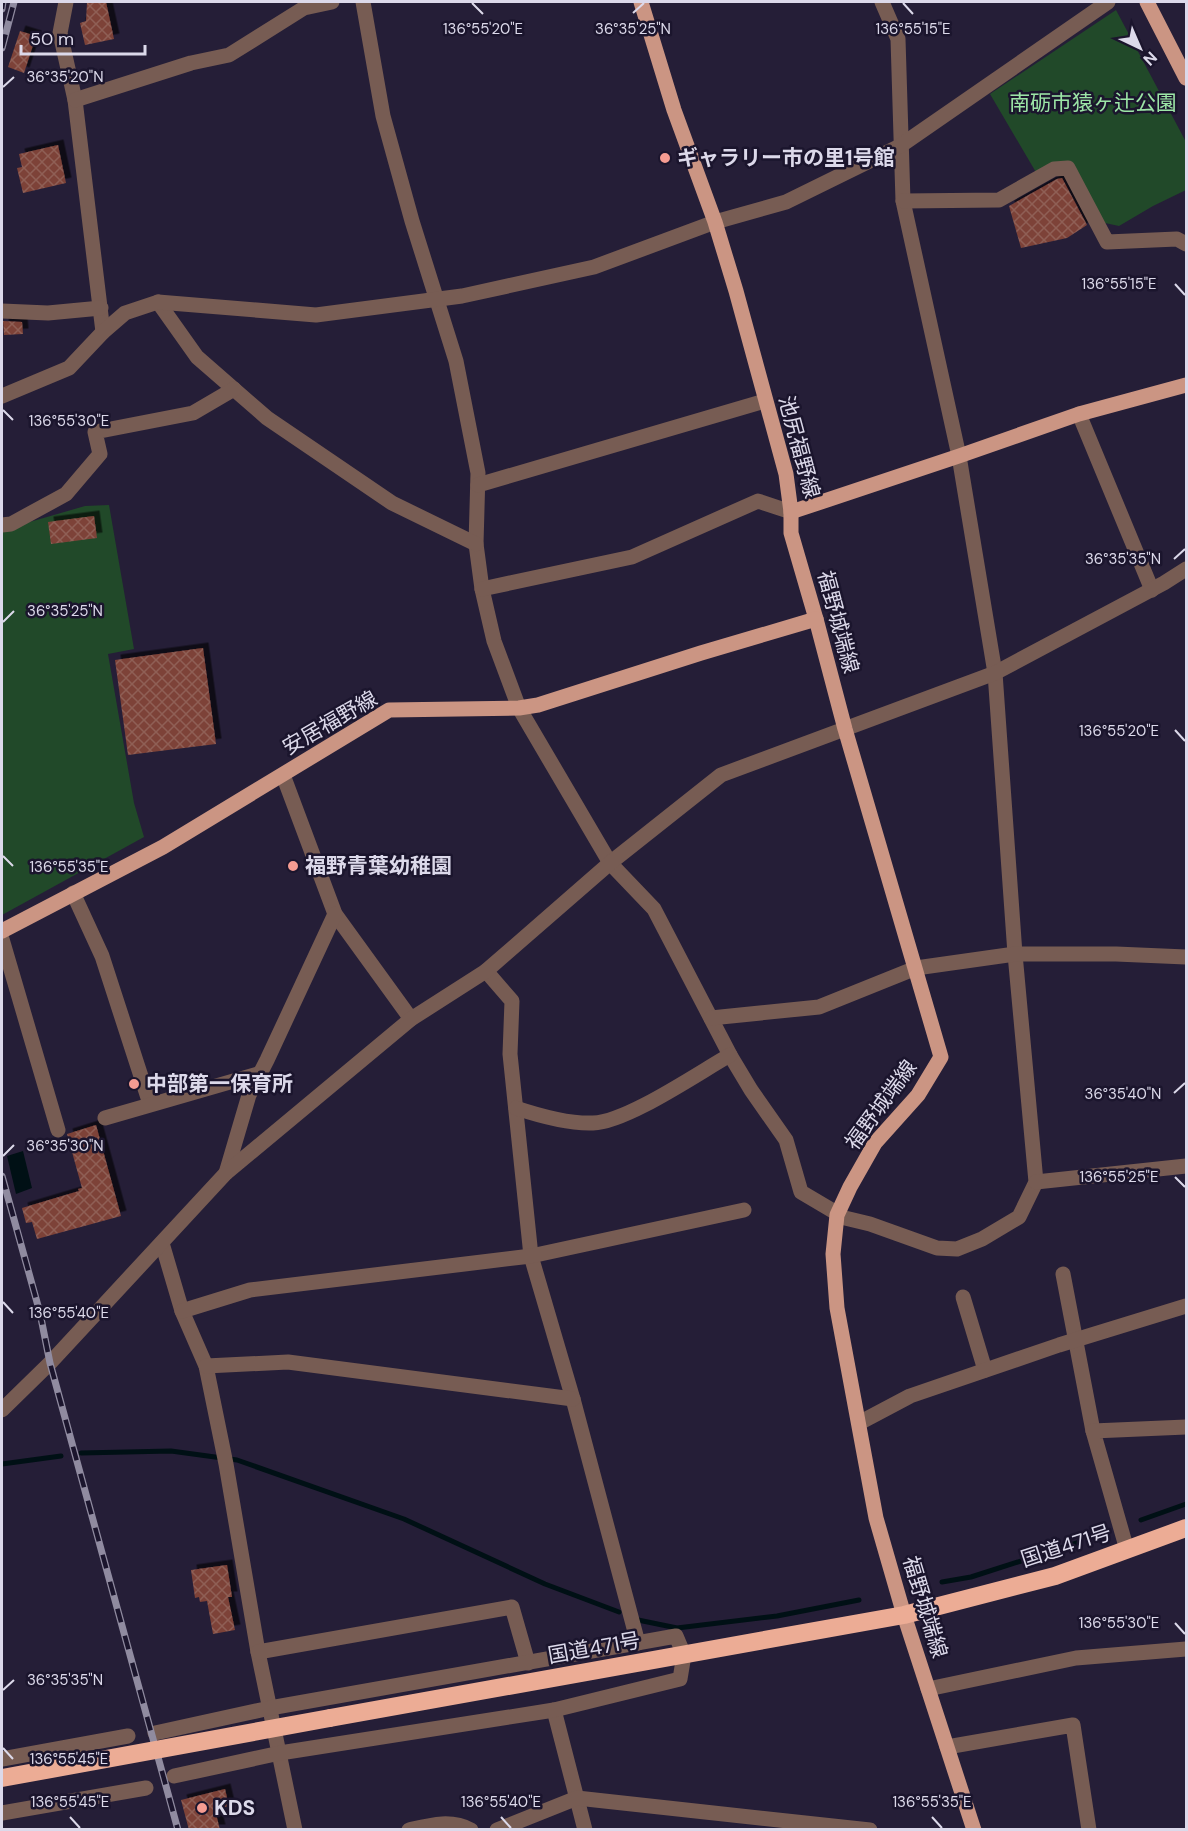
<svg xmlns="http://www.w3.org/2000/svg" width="1188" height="1831" viewBox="0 0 1188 1831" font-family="'DM Sans','Noto Sans JP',sans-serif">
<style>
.park{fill:#214929}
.water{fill:#001015}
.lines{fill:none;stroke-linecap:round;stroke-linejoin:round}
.stream{stroke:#001015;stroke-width:5}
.building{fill:url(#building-cross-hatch);filter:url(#shadow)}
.minor{stroke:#775c53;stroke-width:15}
.major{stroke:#cb9583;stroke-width:15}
.highway{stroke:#ecac95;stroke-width:18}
.rail-casing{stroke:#908ba0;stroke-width:7}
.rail{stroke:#1b152d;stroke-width:4.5;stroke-dasharray:14;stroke-linecap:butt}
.highway-bridge{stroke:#ecac95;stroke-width:18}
.ticks{fill:none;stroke:#dcd9ea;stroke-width:2}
.poi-dot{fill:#f59c92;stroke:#1b152d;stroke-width:2}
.labels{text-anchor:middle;stroke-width:5;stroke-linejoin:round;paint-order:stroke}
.park-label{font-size:21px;fill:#9ce5a6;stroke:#1b152d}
.poi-label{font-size:21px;font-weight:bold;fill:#dcd9ea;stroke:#1b152d;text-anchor:start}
.street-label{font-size:21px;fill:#dcd9ea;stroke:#1b152d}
.ticks-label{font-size:15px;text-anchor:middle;fill:#dcd9ea;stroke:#1b152d;stroke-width:5;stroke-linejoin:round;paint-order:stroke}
</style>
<defs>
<pattern id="building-cross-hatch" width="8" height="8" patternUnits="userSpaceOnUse" patternTransform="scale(1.5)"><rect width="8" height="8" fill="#7d4338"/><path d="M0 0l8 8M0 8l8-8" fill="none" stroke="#8f5e55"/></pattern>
<filter id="shadow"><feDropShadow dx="5.5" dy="-5.5" stdDeviation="0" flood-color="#0009"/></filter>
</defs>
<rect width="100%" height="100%" fill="#251e37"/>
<g class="park">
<path d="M1116,10L1186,142V190L1153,206L1119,226L1105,223L1070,163L1037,174L990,94Z"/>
<path d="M109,505L134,649L108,654L134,803L144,837L2,915V530L85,506Z"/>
</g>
<path class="water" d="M23,1151L32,1188L16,1194L7,1156Z"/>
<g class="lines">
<g class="stream">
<path d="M81,1453L171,1451L237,1460L404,1519L545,1584L619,1612"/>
<path d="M2,1464L61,1456"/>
<path d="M1141,1520L1186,1504"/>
<path d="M942,1582L971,1577L1080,1542"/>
<path d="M638,1620L677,1628L777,1616L859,1600"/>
</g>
</g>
<g class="building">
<path d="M87,2H106L114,39L85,45L80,23L86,21Z"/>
<path d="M20,31L36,36L24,73L8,67Z"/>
<path d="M58,145L66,183L23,193L17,168L22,167L19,154Z"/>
<path d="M1062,178L1087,225L1067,238L1021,248L1009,206L1057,179Z"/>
<path d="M3,321L22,322L23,334L4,335Z"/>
<path d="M94,516L97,538L51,544L48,522Z"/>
<path d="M203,648L216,744L128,755L115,660Z"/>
<path d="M96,1125L121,1216L37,1239L32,1222L26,1223L22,1208L79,1191L78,1189L82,1188L67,1134Z"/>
<path d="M227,1565L232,1597H228L235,1630L213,1634L207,1601L200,1602L199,1597L195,1598L191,1570Z"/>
<path d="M225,1789L229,1806L215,1810L220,1830H189L181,1800Z"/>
</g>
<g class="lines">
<g class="minor">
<path d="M66,2L60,33L75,100L103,332"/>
<path d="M363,2L383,116L412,221L456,361L478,473L476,544L482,589L494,641L519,708L610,863L654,909L730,1055L751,1090L786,1140L801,1192L845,1218L870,1224L937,1248L957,1249L982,1239L1019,1217L1036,1182L1015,954L995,673L959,456L903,201L898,39L882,2"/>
<path d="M75,100L191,63L229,55L304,8L332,2"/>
<path d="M903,201L999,200L1054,169L1068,168L1107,242L1177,239L1186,244"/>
<path d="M158,302L197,357L267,418L392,503L476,544"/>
<path d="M2,311L48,313L101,308"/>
<path d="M2,396L69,368L103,332L125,313L158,302L316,315L462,296L594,267L715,222L786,202L900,146L1108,2"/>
<path d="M1079,414L1152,590"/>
<path d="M478,485L765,401"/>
<path d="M2,525L11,524L66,494L100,454L95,432L193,413L234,389"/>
<path d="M482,589L632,557L758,501L791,512"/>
<path d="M283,775L335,914L411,1019"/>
<path d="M73,893L102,956L150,1104"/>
<path d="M2,939L58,1130"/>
<path d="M486,971L512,1001L510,1054L531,1256L573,1399L638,1643"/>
<path d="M711,1018L819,1007L916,968L1015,954H1116L1186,957"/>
<path d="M516,1108C540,1116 568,1124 593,1123C627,1122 698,1073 730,1055"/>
<path d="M105,1118L261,1073"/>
<path d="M226,1173L249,1095L267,1060L335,914"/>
<path d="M1036,1182L1186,1166"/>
<path d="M162,1243L182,1311L206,1366L226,1464L258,1652L295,1830"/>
<path d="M1063,1274L1093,1431"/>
<path d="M963,1297L985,1370"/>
<path d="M182,1311L250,1290L531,1256L744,1210"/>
<path d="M206,1366L288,1362L573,1399"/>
<path d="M2,1410L50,1363L226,1173L411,1019L486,971L610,863L721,775L995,673L1164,583L1186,569"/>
<path d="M859,1423L910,1396L1059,1345L1186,1306"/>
<path d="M1127,1550L1093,1431L1186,1427"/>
<path d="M258,1652L512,1607L528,1663"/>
<path d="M928,1689L1076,1658L1186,1649"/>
<path d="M554,1710L585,1830"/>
<path d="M155,1733L270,1708L676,1636L684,1655L680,1679L554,1710L280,1753L174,1776"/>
<path d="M947,1747L1073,1725L1089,1830"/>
<path d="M2,1759L128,1736"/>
<path d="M2,1813L146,1788"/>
<path d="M409,1830C430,1825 451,1819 471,1830"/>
<path d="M497,1830L577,1798L870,1830"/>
</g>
<g class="major">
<path d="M641,2L674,110L715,222L736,291L786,474L791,512V533L816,619L845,729L941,1057L918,1095L875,1143L850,1187L837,1215L833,1254L837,1308L876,1518L904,1615L974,1830"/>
<path d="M1147,2L1186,78"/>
<path d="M791,512L959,456L1079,414L1186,385"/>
<path d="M2,931L163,847L389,710L519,708L538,705L701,653L816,619"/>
</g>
<path class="highway" d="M330,1718L904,1615L1055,1576L1186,1528"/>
<g class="rail-casing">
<g id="rail">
<path d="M2,9L3,2"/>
<path d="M2,48L14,2"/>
<path d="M2,1176L40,1313L50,1363L178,1830"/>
</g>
</g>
<use href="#rail" class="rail"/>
<path class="highway-bridge" d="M2,1778L330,1718"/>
</g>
<path class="ticks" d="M472,3L483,14M903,3L913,14M633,13L644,3M3,87L14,77M1175,284L1185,295M3,410L13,420M1174,559L1185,549M3,622L14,611M1175,730L1185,741M3,856L13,866M1174,1093L1185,1083M3,1156L14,1145M1175,1177L1185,1187M3,1302L13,1313M1175,1623L1185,1634M3,1690L14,1680M3,1748L13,1759M70,1817L80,1828M501,1817L511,1828M932,1817L942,1828"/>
<g class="poi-dot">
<circle cx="665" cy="158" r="6"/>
<circle cx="293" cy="866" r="6"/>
<circle cx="134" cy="1084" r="6"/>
<circle cx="202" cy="1808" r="6"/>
</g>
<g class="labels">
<g class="park-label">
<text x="1093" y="110">南砺市猿ヶ辻公園</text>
</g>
<g class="poi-label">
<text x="677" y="165">ギャラリー市の里1号館</text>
<text x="305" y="873">福野青葉幼稚園</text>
<text x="146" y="1091">中部第一保育所</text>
<text x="214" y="1815">KDS</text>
</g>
<g class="street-label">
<text transform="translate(799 447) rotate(75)" y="7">池尻福野線</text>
<text transform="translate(838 622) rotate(75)" y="7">福野城端線</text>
<text transform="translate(330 723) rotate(-30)" y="7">安居福野線</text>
<text transform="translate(881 1105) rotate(-54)" y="7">福野城端線</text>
<text transform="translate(1066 1546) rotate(-18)" y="7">国道471号</text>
<text transform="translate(925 1607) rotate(73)" y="7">福野城端線</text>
<text transform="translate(594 1648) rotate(-10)" y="7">国道471号</text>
</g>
</g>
<g class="ticks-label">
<text x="633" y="34">36°35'25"N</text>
<text x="483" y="34">136°55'20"E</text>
<text x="913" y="34">136°55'15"E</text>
<text x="65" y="82">36°35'20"N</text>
<text x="1119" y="289">136°55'15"E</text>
<text x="69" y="426">136°55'30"E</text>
<text x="1123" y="564">36°35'35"N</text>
<text x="65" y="616">36°35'25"N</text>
<text x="1119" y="736">136°55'20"E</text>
<text x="69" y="872">136°55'35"E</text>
<text x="1123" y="1099">36°35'40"N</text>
<text x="65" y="1151">36°35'30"N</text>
<text x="1119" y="1182">136°55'25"E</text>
<text x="69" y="1318">136°55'40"E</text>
<text x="1119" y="1628">136°55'30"E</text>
<text x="65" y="1685">36°35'35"N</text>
<text x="69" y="1764">136°55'45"E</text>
<text x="70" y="1807">136°55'45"E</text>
<text x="501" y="1807">136°55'40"E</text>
<text x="932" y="1807">136°55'35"E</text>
</g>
<rect width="1188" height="1831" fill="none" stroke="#dcd9ea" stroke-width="6"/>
<g transform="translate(1140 48) rotate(136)" stroke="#1b152d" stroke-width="4.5" paint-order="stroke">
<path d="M0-4.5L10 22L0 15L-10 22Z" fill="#dcd9ea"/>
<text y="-9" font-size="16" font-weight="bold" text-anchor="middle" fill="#dcd9ea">N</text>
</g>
<path d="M21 45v9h124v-9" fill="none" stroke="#dcd9ea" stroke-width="3"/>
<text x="30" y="45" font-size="18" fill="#dcd9ea" stroke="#1b152d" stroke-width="4.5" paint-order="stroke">50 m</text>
</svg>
